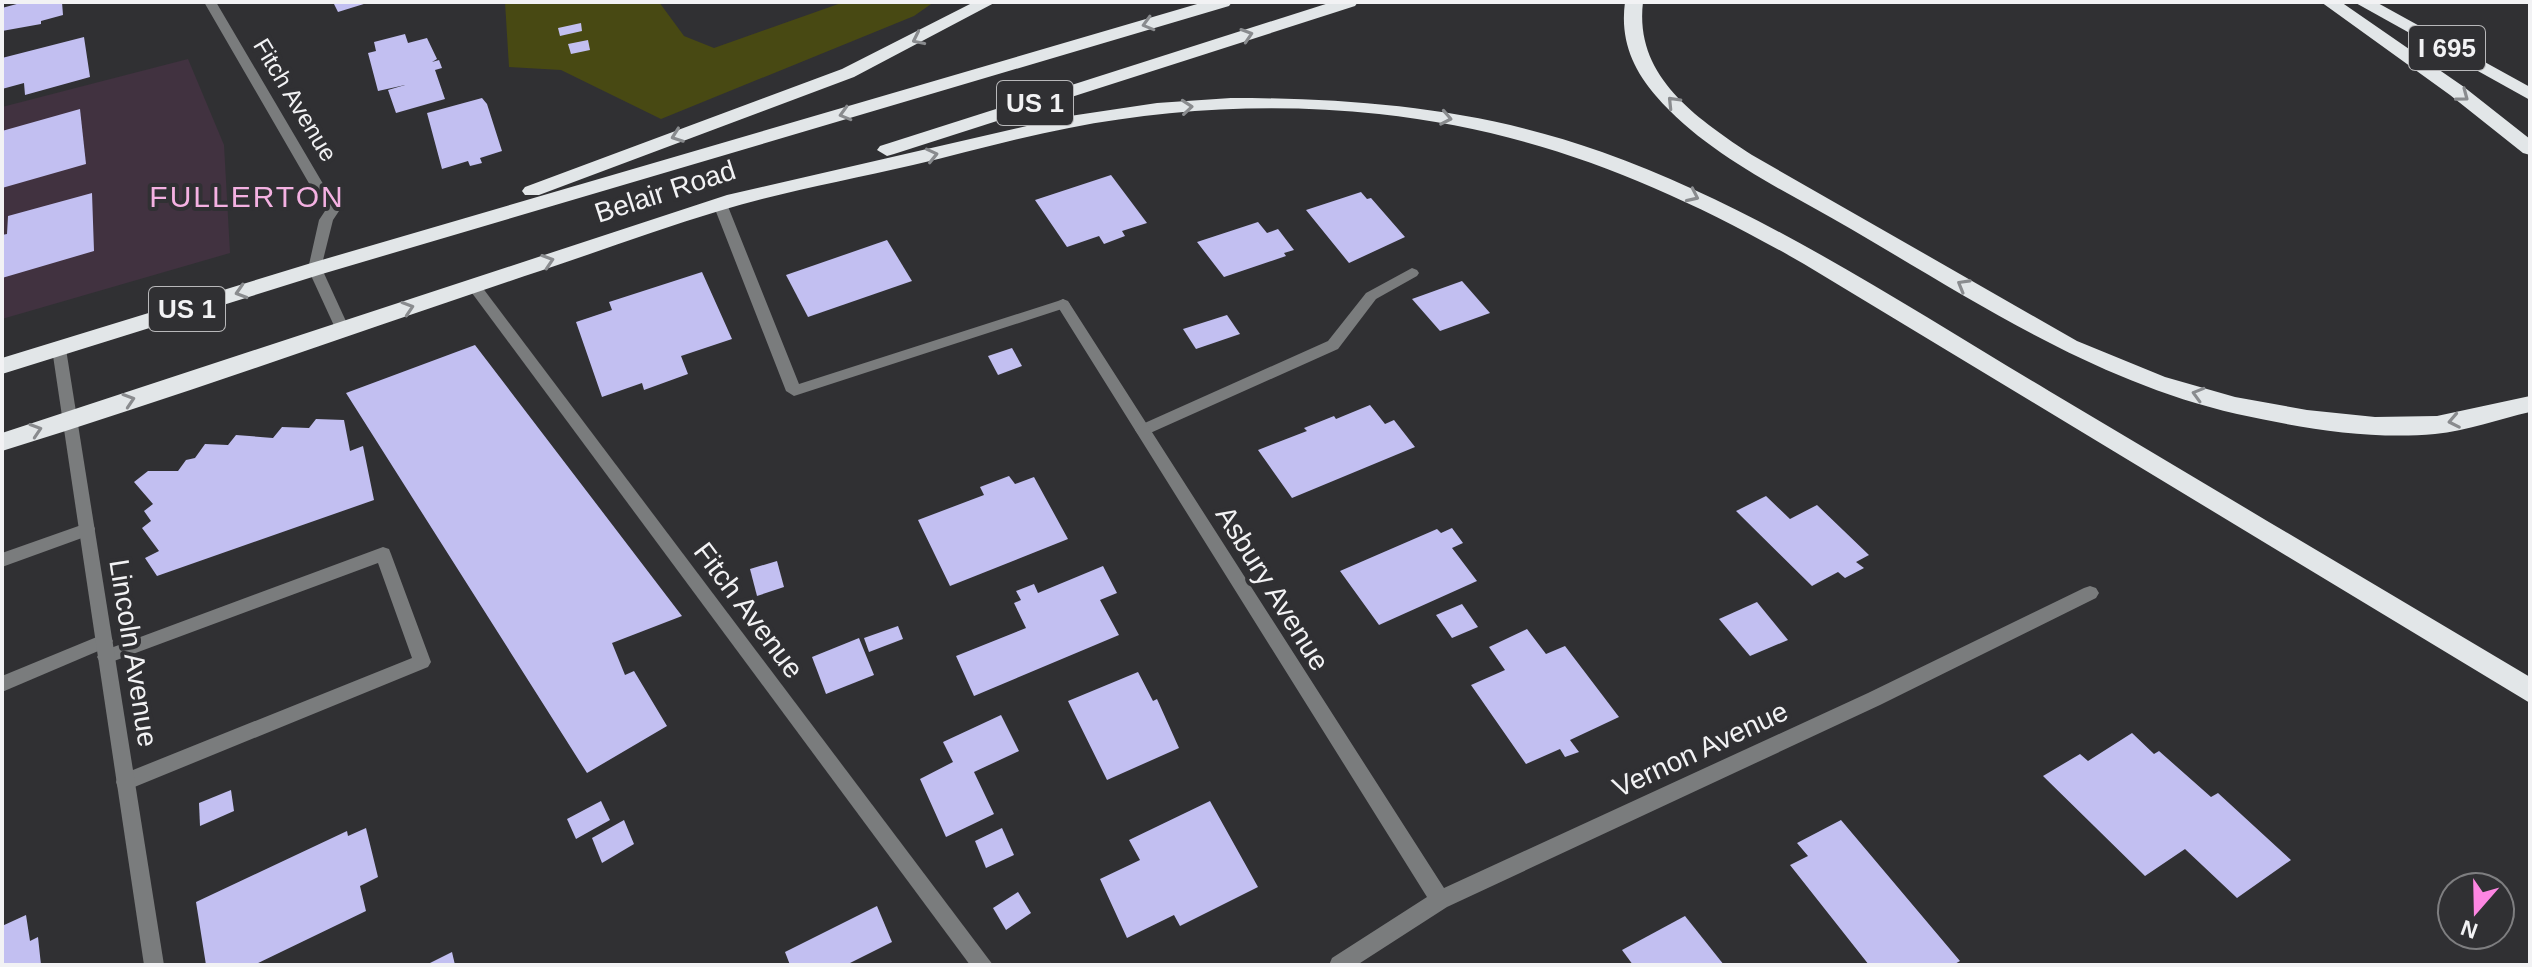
<svg xmlns="http://www.w3.org/2000/svg" width="2532" height="967" viewBox="0 0 2532 967" font-family="Helvetica,sans-serif">
<style>
.commercial{fill:#413240}
.green{fill:#484913}
.building{fill:#c2bff1}
.lines{fill:none;stroke-linecap:round;stroke-linejoin:round}
.lane{fill:#7a7c7d;fill-rule:evenodd}
.street{fill:#7a7c7d;fill-rule:evenodd}
.highway{fill:#e2e6e8;fill-rule:evenodd}
.oneway{stroke:#898b8e}
.labels{text-anchor:middle;stroke-width:8;stroke-linejoin:round;paint-order:stroke}
.far-street-label{font-size:24px;fill:#f2f2f4;stroke:#303033}
.shield{fill:#303033;stroke:#b8b8ba;stroke-width:2}
.shield-label{font-size:26px;font-weight:bold;fill:#f2f2f4}
.street-label{font-size:28px;fill:#f2f2f4;stroke:#303033}
.neighbourhood-label{font-size:30px;letter-spacing:2px;fill:#f4b1e2;stroke:#303033}
</style>
<rect width="100%" height="100%" fill="#303033"/>
<path class="commercial" d="M188,59L224,145L230,253L2,319V107Z"/>
<path class="green" d="M505,2H659L684,36L714,48L844,2H934L914,16L661,119L561,70L509,67Z"/>
<g class="building">
<path d="M24,2H62L63,15L41,21V24L2,31V8Z"/>
<path d="M333,2H367V3L338,12Z"/>
<path d="M581,23L582,31L560,36L558,28Z"/>
<path d="M405,34L408,43L427,38L437,59L432,62L439,60L442,68L435,70L445,99L396,113L388,90L405,85L378,91L368,53L376,51L374,42Z"/>
<path d="M84,37L90,77L25,95L24,83L2,89V58Z"/>
<path d="M588,40L590,50L571,54L568,44Z"/>
<path d="M482,98L487,104L502,151L480,158L482,163L470,166L468,161L442,169L427,113Z"/>
<path d="M80,109L86,164L2,188V131Z"/>
<path d="M1111,175L1147,223L1122,231L1125,236L1104,244L1099,236L1067,247L1035,200Z"/>
<path d="M1361,192L1367,199L1371,198L1405,237L1349,263L1306,210Z"/>
<path d="M92,193L94,251L2,278V235L7,234L8,216Z"/>
<path d="M1258,222L1267,233L1278,229L1294,250L1284,253L1286,256L1224,277L1197,242Z"/>
<path d="M887,240L912,281L808,317L786,275Z"/>
<path d="M702,272L732,339L681,356L688,374L644,390L642,383L602,397L576,322L612,310L609,302Z"/>
<path d="M1462,281L1490,313L1440,331L1412,299Z"/>
<path d="M1227,315L1240,334L1196,349L1183,329Z"/>
<path d="M475,345L682,616L612,643L625,675L634,671L667,726L587,773L346,393Z"/>
<path d="M1012,348L1022,366L998,375L988,356Z"/>
<path d="M1370,405L1385,424L1394,420L1415,447L1292,498L1258,450L1307,431L1304,428L1334,416L1336,419Z"/>
<path d="M316,419L344,420L350,451L363,446L374,500L157,576L145,558L159,551L142,528L151,521L144,511L153,504L134,482L148,471H178L186,460L195,458L205,444L228,445L236,435L273,438L282,427L309,428Z"/>
<path d="M1009,476L1015,484L1034,477L1068,539L950,586L918,520L984,495L980,487Z"/>
<path d="M1766,496L1790,519L1817,505L1869,555L1856,562L1864,568L1845,578L1838,572L1812,586L1736,511Z"/>
<path d="M1452,528L1463,543L1452,548L1477,581L1379,625L1340,571L1437,529L1441,533Z"/>
<path d="M777,561L784,587L757,596L750,569Z"/>
<path d="M1103,566L1117,593L1100,600L1119,635L974,696L956,656L1026,628L1014,603L1021,600L1016,591L1034,584L1038,593Z"/>
<path d="M1757,602L1788,640L1750,656L1719,619Z"/>
<path d="M1462,604L1478,627L1452,638L1436,615Z"/>
<path d="M898,626L903,639L869,652L864,638Z"/>
<path d="M1527,629L1546,654L1565,646L1619,717L1570,740L1579,752L1565,757L1560,749L1526,764L1471,685L1505,670L1489,647Z"/>
<path d="M859,638L874,675L826,694L812,657Z"/>
<path d="M1138,672L1153,701L1157,699L1179,748L1107,780L1068,701Z"/>
<path d="M1001,715L1019,751L974,772L994,814L946,837L920,779L953,762L943,742Z"/>
<path d="M2132,733L2154,754L2159,751L2211,797L2218,793L2291,860L2237,898L2185,849L2145,876L2043,776L2080,754L2088,761Z"/>
<path d="M231,790L234,811L200,826L199,803Z"/>
<path d="M601,801L610,820L576,839L567,819Z"/>
<path d="M1210,801L1258,887L1180,926L1174,915L1127,938L1100,879L1140,860L1129,840Z"/>
<path d="M624,820L634,844L602,863L592,838Z"/>
<path d="M1841,820L1960,961L1953,965H1869L1790,865L1808,856L1797,843Z"/>
<path d="M366,828L378,877L360,886L366,911L254,965H206L196,902L347,831L348,836Z"/>
<path d="M1002,828L1014,855L986,868L975,841Z"/>
<path d="M1018,892L1031,913L1006,930L993,908Z"/>
<path d="M877,906L892,942L846,965H790L785,952Z"/>
<path d="M26,915L30,941L38,937L41,965H2V926Z"/>
<path d="M1685,916L1724,965H1633L1622,950Z"/>
<path d="M452,952L455,965H426Z"/>
</g>
<g class="lines">
<g class="lane">
<path d="M720,200L727,204L799,384L1058,301L1063,299L1070,304L1068,307L794,396L786,391L713,204Z"/>
<path d="M315,264L322,269L350,330L348,334H338L336,330L308,269Z"/>
<path d="M1412,268L1417,270L1419,273L1417,276L1376,299L1338,349L1148,434H1138L1135,430L1138,426L1328,341L1366,293Z"/>
<path d="M87,523L93,524L95,529L93,534L2,567V553Z"/>
<path d="M383,547L389,549L391,554L431,662L428,667L132,788L125,790L118,788L116,782L118,776L412,658L378,563L106,664L100,662L97,657L100,652Z"/>
<path d="M104,634L110,636L113,641L110,646L2,692V676Z"/>
</g>
<g class="street">
<path d="M204,2H216L339,211L333,220L320,272L315,274L308,269L319,220L325,211Z"/>
<path d="M474,281L479,283L993,965H970L469,289L467,286L469,283Z"/>
<path d="M1063,299L1068,301L1444,888L1868,693L2084,588L2090,586L2096,588L2099,593L2096,598L1880,705L1447,907L1357,965H1329L1332,958L1427,897L1058,307L1056,304Z"/>
<path d="M59,344L66,349L164,965H144L52,349Z"/>
</g>
<g class="highway">
<path d="M974,2H996L854,77L539,195H525L522,191L525,187L842,69Z"/>
<path d="M1204,2H1232L1229,6L322,274L2,374V358L308,264Z"/>
<path d="M1332,2H1358L1355,6L894,154L887,156L877,150L880,146Z"/>
<path d="M1625,2H1643C1634,77 1697,118 1752,155L2077,341L2165,377L2235,397L2307,410L2375,417L2437,416L2530,396V412C2499,419 2467,431 2435,434C2370,440 2301,428 2237,414C2094,381 1976,302 1851,229C1784,190 1707,155 1656,96C1632,68 1620,39 1625,2Z"/>
<path d="M2321,2H2341L2464,87L2530,139V155L2523,153L2450,95Z"/>
<path d="M2354,2H2376L2530,87V100Z"/>
<path d="M1231,98C1357,98 1483,109 1602,152C1762,209 1904,305 2049,391C2210,487 2370,582 2530,677V703L1804,264C1668,186 1537,131 1379,114C1277,103 1170,108 1069,128C1016,138 965,153 913,165C848,180 782,192 719,211C659,229 600,251 540,271C361,331 182,395 2,451V433L727,195L1070,116L1157,103Z"/>
</g>
</g>
<defs><path id="oneway-chevron" d="M-2-3.5L2.5 0L-2 3.5" fill="none" stroke-width="1.6" stroke-linecap="round" stroke-linejoin="round" transform="scale(2)"/></defs>
<g class="oneway">
<use href="#oneway-chevron" transform="translate(1148 24) rotate(164)"/>
<use href="#oneway-chevron" transform="translate(1247 35) rotate(-18)"/>
<use href="#oneway-chevron" transform="translate(918 39) rotate(154)"/>
<use href="#oneway-chevron" transform="translate(2463 96) rotate(37)"/>
<use href="#oneway-chevron" transform="translate(1673 102) rotate(-134)"/>
<use href="#oneway-chevron" transform="translate(1187 107) rotate(-5)"/>
<use href="#oneway-chevron" transform="translate(845 114) rotate(164)"/>
<use href="#oneway-chevron" transform="translate(1446 118) rotate(11)"/>
<use href="#oneway-chevron" transform="translate(677 136) rotate(160)"/>
<use href="#oneway-chevron" transform="translate(932 155) rotate(-13)"/>
<use href="#oneway-chevron" transform="translate(1693 196) rotate(25)"/>
<use href="#oneway-chevron" transform="translate(548 261) rotate(-18)"/>
<use href="#oneway-chevron" transform="translate(1963 285) rotate(-150)"/>
<use href="#oneway-chevron" transform="translate(241 292) rotate(163)"/>
<use href="#oneway-chevron" transform="translate(408 308) rotate(-18)"/>
<use href="#oneway-chevron" transform="translate(2198 394) rotate(-164)"/>
<use href="#oneway-chevron" transform="translate(129 400) rotate(-18)"/>
<use href="#oneway-chevron" transform="translate(2454 421) rotate(169)"/>
<use href="#oneway-chevron" transform="translate(36 430) rotate(-18)"/>
</g>
<g class="labels">
<g class="far-street-label">
<text transform="translate(295 100) rotate(59)" y="8">Fitch Avenue</text>
</g>
<g class="shield">
<rect x="2409" y="26" width="76" height="44" rx="6"/>
<rect x="997" y="81" width="76" height="44" rx="6"/>
<rect x="149" y="287" width="76" height="44" rx="6"/>
</g>
<g class="shield-label">
<text x="2447" y="57">I 695</text>
<text x="1035" y="112">US 1</text>
<text x="187" y="318">US 1</text>
</g>
<g class="street-label">
<text transform="translate(665 191) rotate(-18)" y="10">Belair Road</text>
<text transform="translate(1273 588) rotate(58)" y="10">Asbury Avenue</text>
<text transform="translate(749 610) rotate(53)" y="10">Fitch Avenue</text>
<text transform="translate(134 653) rotate(81)" y="10">Lincoln Avenue</text>
<text transform="translate(1700 749) rotate(-25)" y="10">Vernon Avenue</text>
</g>
<g class="neighbourhood-label">
<text x="247" y="207">FULLERTON</text>
</g>
</g>
<rect width="2532" height="967" fill="none" stroke="#f2f2f4" stroke-width="8"/>
<g transform="translate(2476 911) rotate(200)"><circle r="38" fill="#303033" stroke="#7e7e80" stroke-width="2"/>
<path d="M0-6L14 30L0 20L-14 30Z" fill="#fd86e2"/>
<text y="-12" font-size="22" font-weight="bold" text-anchor="middle" fill="#f2f2f4">N</text>
</g>
</svg>
